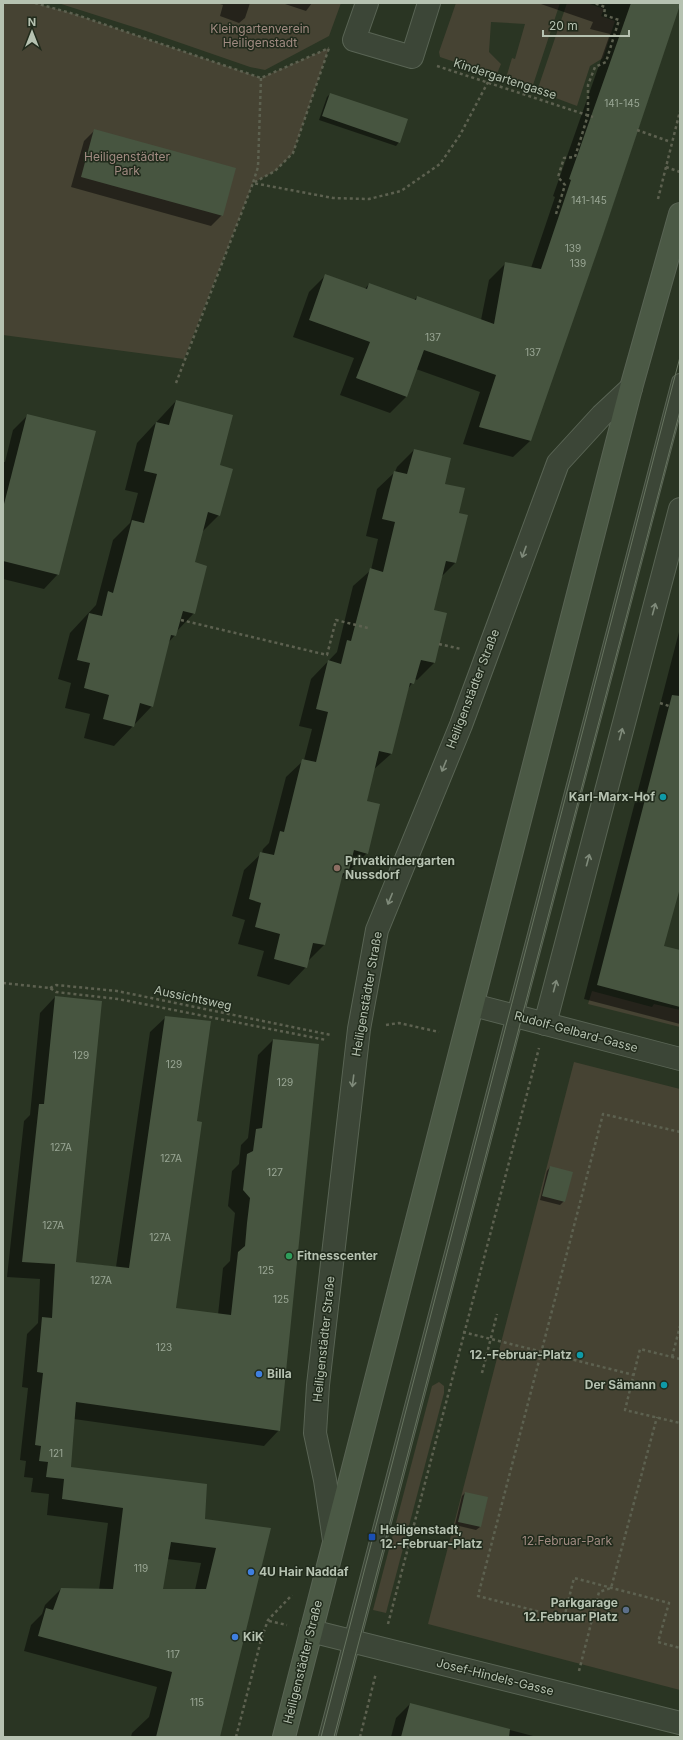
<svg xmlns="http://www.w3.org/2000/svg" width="683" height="1740" viewBox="0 0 683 1740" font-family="Inter,sans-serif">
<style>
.green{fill:#464333}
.shadow{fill:#0007;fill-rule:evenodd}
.building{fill:#475540;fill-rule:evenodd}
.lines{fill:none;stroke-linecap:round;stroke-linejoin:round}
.service-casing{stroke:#596454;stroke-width:18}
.minor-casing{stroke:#596454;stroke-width:24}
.tertiary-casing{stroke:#596454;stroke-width:24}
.secondary-casing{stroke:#596454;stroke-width:24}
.path{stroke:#5d6150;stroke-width:2.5;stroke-dasharray:3 3;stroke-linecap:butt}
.service{stroke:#3c4637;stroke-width:16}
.minor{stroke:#3c4637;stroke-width:22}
.tertiary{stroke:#3c4637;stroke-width:22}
.secondary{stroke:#4b5945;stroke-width:22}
.tram{stroke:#677460;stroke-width:1}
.oneway{stroke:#7f8a7a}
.culture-dot{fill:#0f9aa8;stroke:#212b1c;stroke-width:1.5}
.education-dot{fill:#8d6e63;stroke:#212b1c;stroke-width:1.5}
.leisure-dot{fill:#2e9e5b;stroke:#212b1c;stroke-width:1.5}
.shop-dot{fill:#3f7fe0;stroke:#212b1c;stroke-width:1.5}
.transit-dot{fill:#1a4fb4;stroke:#212b1c;stroke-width:1.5}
.service-dot{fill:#5c6f8a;stroke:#212b1c;stroke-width:1.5}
.labels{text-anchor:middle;stroke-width:3;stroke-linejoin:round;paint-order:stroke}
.number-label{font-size:10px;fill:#9aa795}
.park-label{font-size:12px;fill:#a18b82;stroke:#212b1c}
.street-label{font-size:12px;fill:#b6c2b1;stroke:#212b1c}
.poi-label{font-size:12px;font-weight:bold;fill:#b6c2b1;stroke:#212b1c;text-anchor:start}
</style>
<rect width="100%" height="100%" fill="#2a3523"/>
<g class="green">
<path d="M3,3H35L74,14L261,78L329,48L293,153L275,171L253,183L184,359L3,335Z"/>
<path d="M58,3H341L329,36L265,70L250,67L146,31Z"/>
<path d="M456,3H560L532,88L506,78L512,58L515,59L525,24L491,22L489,52L501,64L496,76L440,57L439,52Z"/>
<path d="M567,3H587L604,9L601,16L615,21L603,58L590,66L577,106L537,91Z"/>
<path d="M592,991L652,1007L654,1004L680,1010V1027L588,1004Z"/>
<path d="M574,1062L680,1089V1690L428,1624Z"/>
<path d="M439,1382L444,1386V1393L386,1613L373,1610L432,1386Z"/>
</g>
<g class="shadow">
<path d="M217,3H250L245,18L239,23L220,16L223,5Z"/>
<path d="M282,3H312L306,11Z"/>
<path d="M538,3H680L603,234L530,441L513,457L463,444L480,392L416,369L407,396L390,413L340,395L354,358L293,337L309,292L326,275L365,289L369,284L414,300L417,297L481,320L489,280L506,263L531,268L555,197L553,196L610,34L590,29L593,22Z"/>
<path d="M330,94L399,142L396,146L319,120L327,97Z"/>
<path d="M95,130L222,215L211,226L71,187L84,141Z"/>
<path d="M176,401L218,466L219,515L201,533L194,563V613L177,631L175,635L168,643L152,706L114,746L84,738L90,714L65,708L71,683L58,679L70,633L96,605L113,540L130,523L138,493L125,490L137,443Z"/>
<path d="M28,415L58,574L44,589L3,579V462H5L13,430Z"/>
<path d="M414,450L444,484L457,513L467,516L455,563L441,577L433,611L446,614L434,663L417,680L415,679L408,689L391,754L373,770L365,802L367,853L350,870H348L340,880L324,945L308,961L306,967L289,985L257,976L264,951L238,944L245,920L232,916L244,870L262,853L263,849L269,843L286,777L304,760L312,729L299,726L311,679L337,652L353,586L371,570L378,539L366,536L377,489L395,472L397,467Z"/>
<path d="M680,628V881L663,947L680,951V1024L584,999Z"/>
<path d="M55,997L75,1262L116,1267L150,1032L166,1017L196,1122L175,1309L218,1315L223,1268L230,1261L232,1239L235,1213L228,1206L232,1171L239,1164L241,1145L248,1138L258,1055L273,1040L279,1430L264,1446L74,1419L70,1468L204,1520L270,1529L219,1737H131L132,1733L149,1717L157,1687L24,1651L31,1625L42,1614L45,1605L61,1589L99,1590L108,1523L47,1515L49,1494L31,1492L33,1478L24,1477L26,1461L20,1460L28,1388L22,1387L27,1334L38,1323L40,1279L7,1277L24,1121L30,1115L40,1013ZM167,1559L201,1563L195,1590H162Z"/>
<path d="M550,1167L564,1201L560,1205L540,1200L547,1171Z"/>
<path d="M465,1493L480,1527L476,1530L455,1525L462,1496Z"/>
<path d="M410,1704L537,1737H391L396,1718Z"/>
</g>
<g class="building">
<path d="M631,3H680V5L603,235L531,441L479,427L496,375L424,350L407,397L356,378L370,342L309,320L325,274L367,289L369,283L416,300L417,296L494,324L505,262L541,269L571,180L569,179Z"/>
<path d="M330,93L408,119L400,143L322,116Z"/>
<path d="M94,129L236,168L223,216L81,177Z"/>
<path d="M176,400L233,415L220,465L233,469L220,516L208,512L195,562L207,566L195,614L183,611L176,636L171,635L153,707L140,703L134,727L103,719L109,695L84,688L90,663L77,660L89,613L102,616L108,591L113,593L132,520L144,523L157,474L144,471L156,422L169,425Z"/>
<path d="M27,414L96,431L59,575L3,561V508Z"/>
<path d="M414,449L451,458L445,484L465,488L459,513L468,515L456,563L446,561L434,610L447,613L435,663L421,660L414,684L410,683L392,754L379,751L367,801L380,804L368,854L354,850L348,874L343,873L325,945L313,943L307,968L274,959L280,934L255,927L261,903L249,899L260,852L274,855L280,831L284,832L302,759L316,762L328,712L316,709L328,660L341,664L347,640L351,641L370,568L383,572L395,522L382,519L394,471L407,474Z"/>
<path d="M672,695L680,696V888L664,946L680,950V1007L597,985Z"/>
<path d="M55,996L102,1001L76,1262L129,1268L165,1016L211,1021L197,1121L202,1122L176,1308L231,1315L238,1252L245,1246L247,1223L250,1198L243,1190L247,1154L253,1151L256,1129L262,1128L273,1039L319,1044L280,1431L76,1402L71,1467L207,1484L205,1519L271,1528L220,1737H156L172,1672L38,1636L46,1608L53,1610L61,1588L113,1589L123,1508L62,1499L64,1479L46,1477L48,1462L39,1461L41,1446L35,1445L43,1373L37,1372L42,1317L52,1318L55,1264L22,1262L39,1104H44ZM171,1542L216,1548L206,1589H163Z"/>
<path d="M550,1166L573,1172L565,1202L542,1196Z"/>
<path d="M465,1492L488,1497L481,1527L458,1522Z"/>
<path d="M410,1703L510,1729L509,1737H401Z"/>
</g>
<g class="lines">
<g class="service-casing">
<path id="service" d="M327,1737L680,382"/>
</g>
<g class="minor-casing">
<g id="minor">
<path d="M367,3L354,40L412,57L429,3"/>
<path d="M545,1024L680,509"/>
<path d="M334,1540L325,1480L315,1433L318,1385L359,1029L377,930L461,725L558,463L602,415L631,388"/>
<path d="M311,1631L680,1723"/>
</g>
</g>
<g class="tertiary-casing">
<path id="tertiary" d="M473,1005L680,1059"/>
</g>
<g class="secondary-casing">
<path id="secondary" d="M284,1737L631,388L680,214"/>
</g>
<g class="path">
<path d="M35,3L74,14L261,78L329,48"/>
<path d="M437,66L593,117"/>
<path d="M261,78L258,167L253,183L333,198L369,199L401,191L440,164L460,135L488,82"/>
<path d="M637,130L668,141"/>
<path d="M666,167L680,172"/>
<path d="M658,199L680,111"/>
<path d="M556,214L565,185L558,177L564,158L575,157L588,115V85L595,67L606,62L619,20L604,15L605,7L594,3"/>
<path d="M176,383L253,183L275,171L293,153L329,48"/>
<path d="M181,620L327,655L336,620L368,628"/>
<path d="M439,644L461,649"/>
<path d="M660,703L669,706"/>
<path d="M3,983L50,988L56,992L118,999L326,1040"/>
<path d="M50,988L56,985L117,991L331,1035"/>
<path d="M386,1025L399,1023L439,1032"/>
<path d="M680,1132L603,1114L478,1596L564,1618L574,1578L669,1603L658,1642L680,1648"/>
<path d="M463,1332L634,1375"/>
<path d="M672,1357L680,1326"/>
<path d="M680,1359L640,1349L625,1410L680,1423"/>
<path d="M482,1373L497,1314"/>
<path d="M269,1621L287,1625"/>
<path d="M388,1624L539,1048"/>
<path d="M579,1671L599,1592L611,1588L657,1417"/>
<path d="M236,1737L261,1640L268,1620L292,1595"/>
<path d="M360,1737L376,1673"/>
</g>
<use href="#service" class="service"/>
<use href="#minor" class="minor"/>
<use href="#tertiary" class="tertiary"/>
<use href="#secondary" class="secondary"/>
<g class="tram">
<path d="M321,1737L680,357"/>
<path d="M334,1737L680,411"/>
</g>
</g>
<defs><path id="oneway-shaft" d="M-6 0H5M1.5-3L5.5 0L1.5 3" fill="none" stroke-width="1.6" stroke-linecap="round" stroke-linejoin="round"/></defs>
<g class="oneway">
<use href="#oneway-shaft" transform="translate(524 552) rotate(110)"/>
<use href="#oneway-shaft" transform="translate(654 609) rotate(-75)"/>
<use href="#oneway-shaft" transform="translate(621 734) rotate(-75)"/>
<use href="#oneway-shaft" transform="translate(444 766) rotate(112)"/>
<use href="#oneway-shaft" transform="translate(588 860) rotate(-75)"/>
<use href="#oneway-shaft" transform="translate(390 899) rotate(112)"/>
<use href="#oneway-shaft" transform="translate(555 986) rotate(-75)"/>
<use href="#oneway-shaft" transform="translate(353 1081) rotate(97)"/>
</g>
<g class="culture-dot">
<circle cx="663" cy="797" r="4"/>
<circle cx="580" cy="1355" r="4"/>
<circle cx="664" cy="1385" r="4"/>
</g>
<circle class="education-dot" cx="337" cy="868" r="4"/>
<circle class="leisure-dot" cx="289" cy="1256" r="4"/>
<g class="shop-dot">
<circle cx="259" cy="1374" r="4"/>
<circle cx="251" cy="1572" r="4"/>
<circle cx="235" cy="1637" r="4"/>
</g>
<rect class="transit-dot" x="368" y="1533" width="8" height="8" rx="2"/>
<circle class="service-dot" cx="626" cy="1610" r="4"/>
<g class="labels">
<g class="number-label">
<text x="622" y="107">141-145</text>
<text x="589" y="204">141-145</text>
<text x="573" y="252">139</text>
<text x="578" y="267">139</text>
<text x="433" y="341">137</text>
<text x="533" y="356">137</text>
<text x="81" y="1059">129</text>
<text x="174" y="1068">129</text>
<text x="285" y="1086">129</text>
<text x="61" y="1151">127A</text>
<text x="171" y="1162">127A</text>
<text x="275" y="1176">127</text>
<text x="53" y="1229">127A</text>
<text x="160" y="1241">127A</text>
<text x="266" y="1274">125</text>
<text x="101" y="1284">127A</text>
<text x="281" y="1303">125</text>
<text x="164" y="1351">123</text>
<text x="56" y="1457">121</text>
<text x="141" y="1572">119</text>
<text x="173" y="1658">117</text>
<text x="197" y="1706">115</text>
</g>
<g class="park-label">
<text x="260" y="33">Kleingartenverein<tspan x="260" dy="14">Heiligenstadt</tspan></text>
<text x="127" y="161">Heiligenstädter<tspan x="127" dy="14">Park</tspan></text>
<text x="567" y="1545">12.Februar-Park</text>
</g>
<g class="street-label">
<text transform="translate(505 79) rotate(18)" y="4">Kindergartengasse</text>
<text transform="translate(473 689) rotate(-69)" y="4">Heiligenstädter Straße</text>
<text transform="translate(367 994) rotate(-80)" y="4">Heiligenstädter Straße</text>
<text transform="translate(193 998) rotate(12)" y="4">Aussichtsweg</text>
<text transform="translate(576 1032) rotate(15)" y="4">Rudolf-Gelbard-Gasse</text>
<text transform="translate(324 1339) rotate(-84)" y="4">Heiligenstädter Straße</text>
<text transform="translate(303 1662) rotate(-76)" y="4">Heiligenstädter Straße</text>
<text transform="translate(495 1677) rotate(14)" y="4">Josef-Hindels-Gasse</text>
</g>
<g class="poi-label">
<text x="655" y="801" text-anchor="end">Karl-Marx-Hof</text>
<text x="345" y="865">Privatkindergarten<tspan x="345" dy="14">Nussdorf</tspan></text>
<text x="297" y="1260">Fitnesscenter</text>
<text x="572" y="1359" text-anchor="end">12.-Februar-Platz</text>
<text x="267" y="1378">Billa</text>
<text x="656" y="1389" text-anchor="end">Der Sämann</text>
<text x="380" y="1534">Heiligenstadt,<tspan x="380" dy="14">12.-Februar-Platz</tspan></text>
<text x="259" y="1576">4U Hair Naddaf</text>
<text x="618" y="1607" text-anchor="end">Parkgarage<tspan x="618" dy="14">12.Februar Platz</tspan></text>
<text x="243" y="1641">KiK</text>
</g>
</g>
<rect width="683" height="1740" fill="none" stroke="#b6c2b1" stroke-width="8"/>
<g transform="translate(32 32)" stroke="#212b1c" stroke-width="3" paint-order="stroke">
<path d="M0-3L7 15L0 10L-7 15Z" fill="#b6c2b1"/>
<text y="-6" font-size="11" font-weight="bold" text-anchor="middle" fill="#b6c2b1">N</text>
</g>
<path d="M543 30v6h86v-6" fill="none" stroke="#b6c2b1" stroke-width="2"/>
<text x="549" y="30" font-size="12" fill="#b6c2b1" stroke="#212b1c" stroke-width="3" paint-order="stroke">20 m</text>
</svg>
